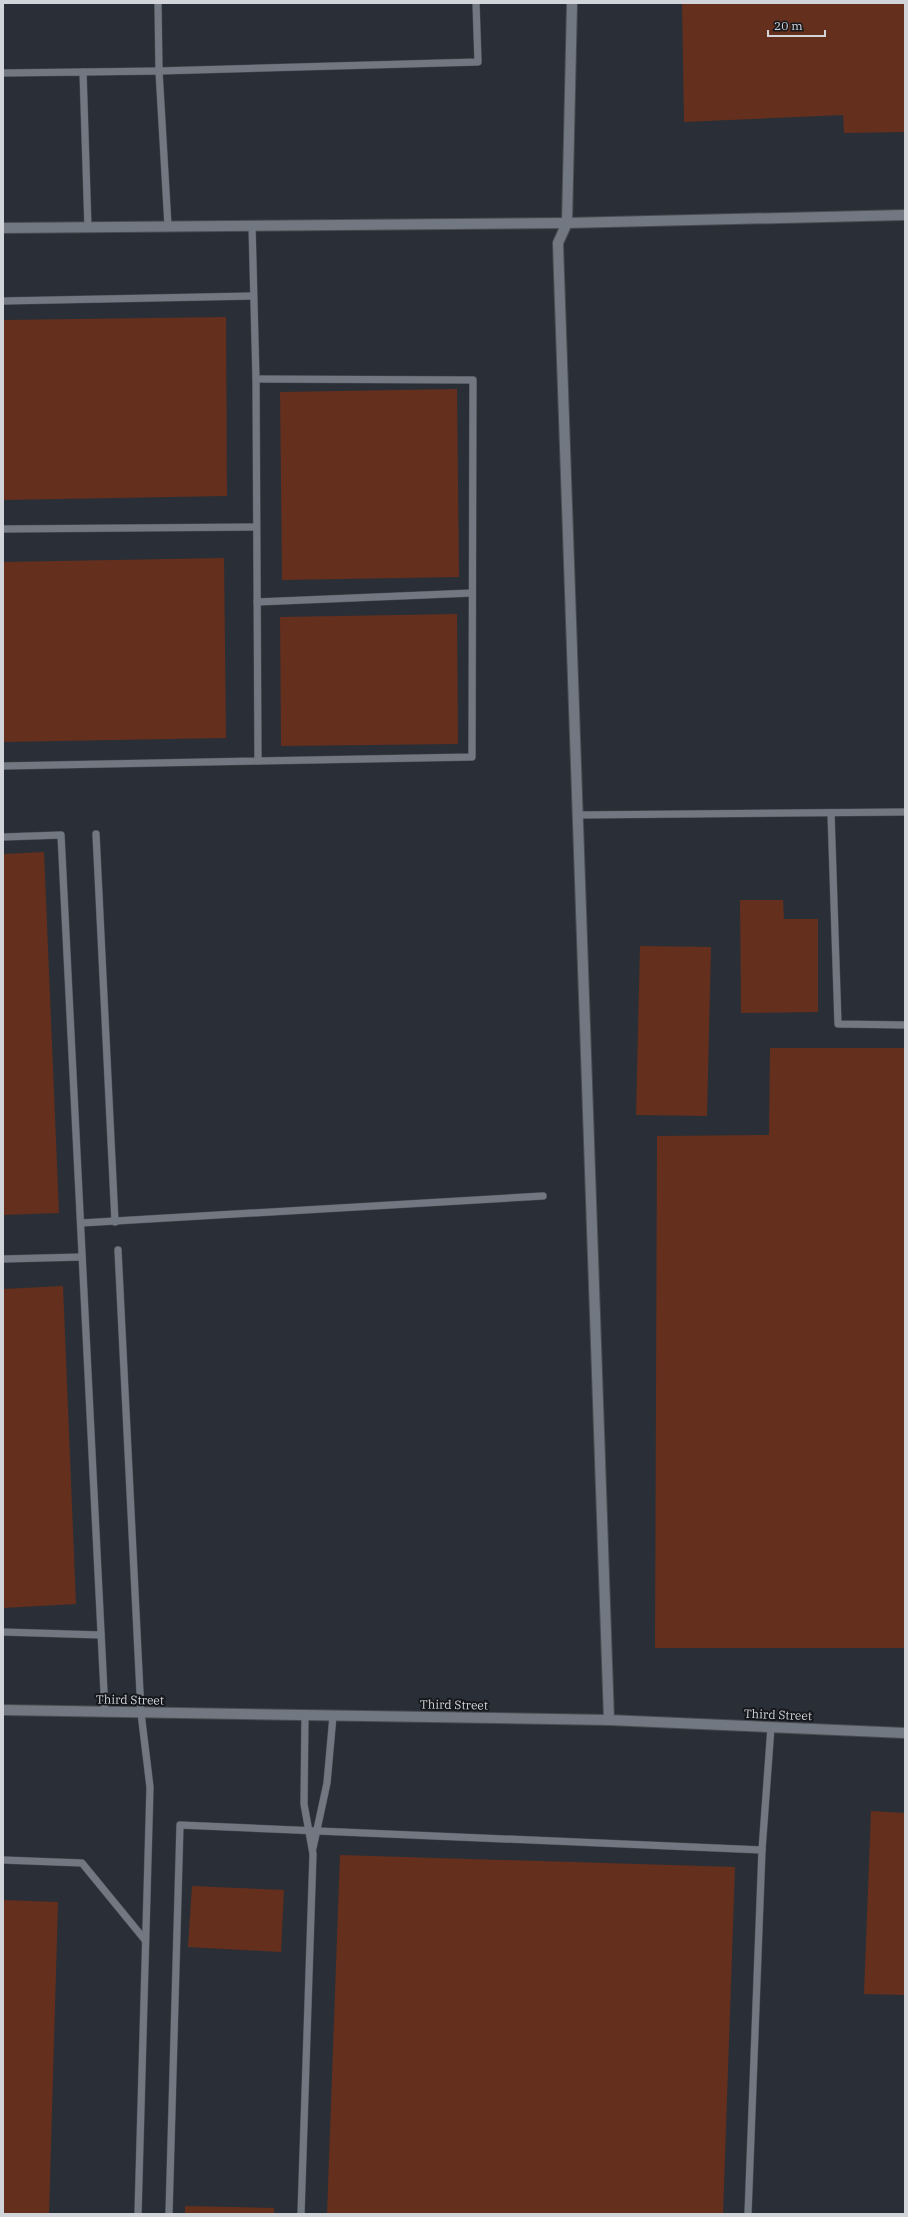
<svg xmlns="http://www.w3.org/2000/svg" width="908" height="2217" viewBox="0 0 908 2217" font-family="'IBM Plex Serif',serif">
<style>
.building{fill:#642f1d}
.lines{fill:none;stroke-linecap:round;stroke-linejoin:round}
.service-casing{stroke:#484c52;stroke-width:8}
.minor-casing{stroke:#484c52;stroke-width:12}
.tertiary-casing{stroke:#484c52;stroke-width:12}
.service{stroke:#727881;stroke-width:7}
.minor{stroke:#727881;stroke-width:10}
.tertiary{stroke:#727881;stroke-width:10}
.labels{text-anchor:middle;stroke-width:4;stroke-linejoin:round;paint-order:stroke}
.street-label{font-size:12px;fill:#d1d4d9;stroke:#15171b}
</style>
<rect width="100%" height="100%" fill="#2a2f37"/>
<g class="building">
<path d="M682,3H905V132L844,133L843,115L684,122Z"/>
<path d="M226,317L227,496L3,500V320Z"/>
<path d="M457,389L459,577L282,580L280,392Z"/>
<path d="M224,558L226,738L3,742V562Z"/>
<path d="M457,614L458,744L281,746L280,617Z"/>
<path d="M44,852L59,1213L3,1215V854Z"/>
<path d="M740,900H783L784,919H818V1012L741,1013Z"/>
<path d="M640,946L711,947L707,1116L636,1115Z"/>
<path d="M770,1048H905V1648H655L657,1136L769,1135Z"/>
<path d="M63,1286L76,1604L3,1608V1289Z"/>
<path d="M871,1811L905,1813V1995L864,1994Z"/>
<path d="M340,1855L735,1867L723,2214H327Z"/>
<path d="M192,1886L284,1890L281,1952L188,1947Z"/>
<path d="M3,1900L58,1902L49,2214H3Z"/>
<path d="M185,2206L274,2208V2214H185Z"/>
</g>
<g class="lines">
<g class="service-casing">
<g id="service">
<path d="M158,3L159,71L168,226"/>
<path d="M83,72L159,71L478,62L476,3"/>
<path d="M3,73L83,72L88,228"/>
<path d="M3,301L253,296"/>
<path d="M256,379L473,380L472,757L258,761"/>
<path d="M3,529L256,527"/>
<path d="M257,602L472,593"/>
<path d="M3,766L258,761L256,379L252,225"/>
<path d="M831,813L838,1024L905,1025"/>
<path d="M577,815L905,812"/>
<path d="M96,834L115,1222"/>
<path d="M3,837L61,835L105,1712"/>
<path d="M81,1223L543,1196"/>
<path d="M118,1250L141,1713L150,1787L138,2214"/>
<path d="M3,1259L82,1257"/>
<path d="M3,1632L101,1635"/>
<path d="M313,1848L327,1783L333,1716"/>
<path d="M3,1860L82,1863L145,1940"/>
<path d="M169,2214L180,1825L762,1850"/>
<path d="M301,2214L313,1854L304,1804L305,1716"/>
<path d="M748,2214L762,1850L771,1727"/>
</g>
</g>
<g class="minor-casing">
<path id="minor" d="M567,223L558,243L559,274L609,1720"/>
</g>
<g class="tertiary-casing">
<g id="tertiary">
<path d="M567,223L572,3"/>
<path d="M3,228L567,223L905,215"/>
<path d="M3,1710L609,1720L905,1733"/>
</g>
</g>
<use href="#service" class="service"/>
<use href="#minor" class="minor"/>
<use href="#tertiary" class="tertiary"/>
</g>
<g class="labels">
<g class="street-label">
<text transform="translate(130 1700) rotate(1)" y="4">Third Street</text>
<text transform="translate(454 1705) rotate(1)" y="4">Third Street</text>
<text transform="translate(778 1715) rotate(2)" y="4">Third Street</text>
</g>
</g>
<rect width="908" height="2217" fill="none" stroke="#d1d4d9" stroke-width="8"/>
<path d="M768 30v6h57v-6" fill="none" stroke="#d1d4d9" stroke-width="2"/>
<text x="774" y="30" font-size="12" fill="#d1d4d9" stroke="#15171b" stroke-width="3" paint-order="stroke">20 m</text>
</svg>
